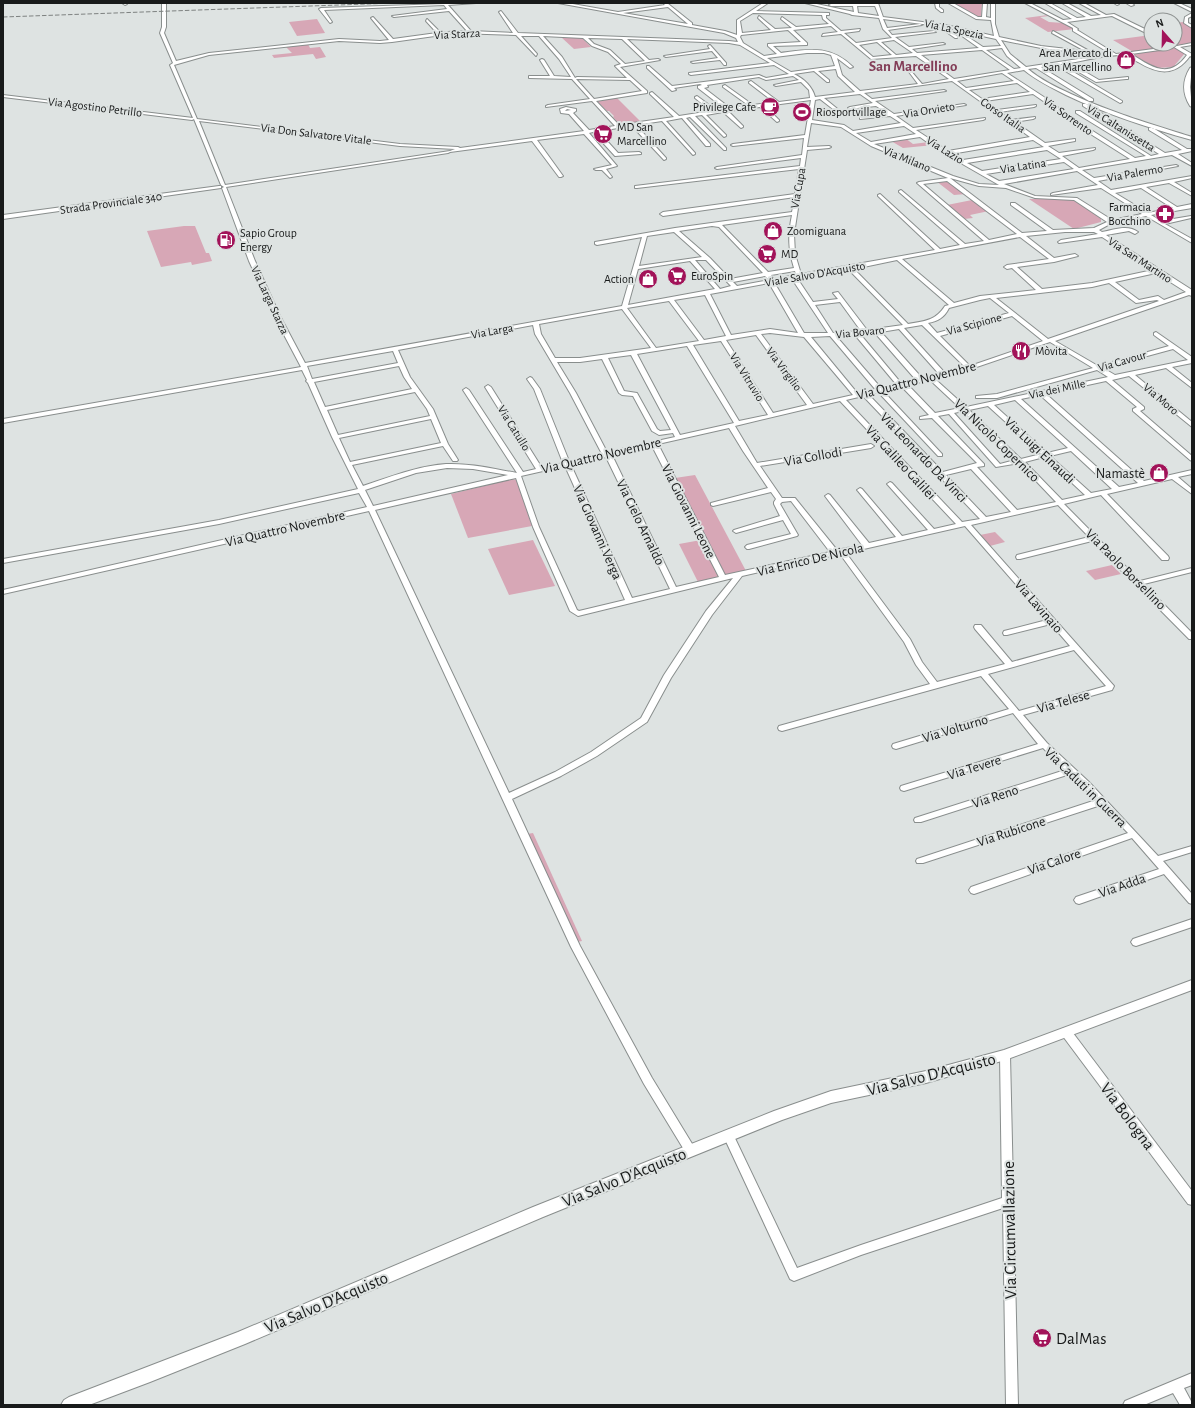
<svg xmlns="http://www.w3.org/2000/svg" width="1195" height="1408" viewBox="0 0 1195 1408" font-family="'Alegreya Sans',sans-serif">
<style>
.green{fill:#d7a7b6}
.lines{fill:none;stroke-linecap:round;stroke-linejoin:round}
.minor-casing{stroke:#898e8d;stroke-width:2}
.major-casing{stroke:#898e8d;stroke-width:2}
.highway-casing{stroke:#898e8d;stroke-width:2}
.minor{fill:#fff;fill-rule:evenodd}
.major{fill:#fff;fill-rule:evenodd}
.highway{fill:#fff;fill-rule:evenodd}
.rail{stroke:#7e8281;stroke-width:1;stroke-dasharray:4.5 2;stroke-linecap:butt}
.labels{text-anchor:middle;stroke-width:4;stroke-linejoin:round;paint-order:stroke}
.far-street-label{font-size:12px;fill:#181a1a;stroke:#dee3e2}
.far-poi-label{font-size:12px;fill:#181a1a;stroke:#dee3e2;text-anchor:start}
.street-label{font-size:14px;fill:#181a1a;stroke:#dee3e2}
.poi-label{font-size:14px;fill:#181a1a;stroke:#dee3e2;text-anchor:end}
.far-district-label{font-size:15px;font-weight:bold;fill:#833d57;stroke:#dee3e2}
.near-street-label{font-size:17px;fill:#181a1a;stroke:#dee3e2}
.near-poi-label{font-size:17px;fill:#181a1a;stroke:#dee3e2;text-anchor:start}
</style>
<rect width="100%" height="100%" fill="#dee3e2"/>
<g class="green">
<path d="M952,3H982L981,17H978Z"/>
<path d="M1048,15L1049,16L1040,17L1049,22L1063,23L1075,29L1048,32L1025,18Z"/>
<path d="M317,19L325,33L297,36L289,22Z"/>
<path d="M1183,22L1192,28V44L1179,46L1175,43V23Z"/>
<path d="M1151,35V44H1169L1185,53L1175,65V67L1157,68L1131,54L1135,53L1113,40Z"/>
<path d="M561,37L582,38L591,47L574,49Z"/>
<path d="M308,44L310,48L320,47L326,57L316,59L313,54L274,58L272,55L292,53L286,47Z"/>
<path d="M616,97L641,122L621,126L613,117L614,116L609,111H607L596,100Z"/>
<path d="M905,138L913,144L929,142L934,145L903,148L891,141Z"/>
<path d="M947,180L966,194L954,195L936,181Z"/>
<path d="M1029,199H1073L1101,217V222L1074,229Z"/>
<path d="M972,200L989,211L970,215L973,218L964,219L947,205Z"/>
<path d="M184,226H195L206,253H209L212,261L192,265L191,262L161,267L147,231Z"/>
<path d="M695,475L746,571L726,576L724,574L675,478Z"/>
<path d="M512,479L517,480L532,526L468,538L451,494Z"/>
<path d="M995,532L1005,542L990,546L980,535Z"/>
<path d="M533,540L555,586L509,595L488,549Z"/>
<path d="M701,540L720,577L698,582L679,544Z"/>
<path d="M1112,565L1121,574L1095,580L1086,571Z"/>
<path d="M533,833L582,941L577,942L527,834Z"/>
</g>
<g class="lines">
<g class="minor-casing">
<g id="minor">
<path d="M122,3H126L127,4L125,5Z"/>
<path d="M162,3H166V27L164,33L176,61L209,53L339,39L380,41L389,40L371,18L373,17L393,39L437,33L426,21L427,19L441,33L456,31H467L449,11L394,17L392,16L447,9L444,5L324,10L332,22L330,23L319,9L321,8L476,3L448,5L471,31L513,33L499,12L501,11L518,33L729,41L738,42L736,38L724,33L558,3H567L618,12L665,5L664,4L667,3L692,23V25L725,31L737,35V20L763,3H768L756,11L829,13V15H826V18L841,31L860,29L859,31L844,33L856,43L892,38L883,29L879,18L852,15L850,14L805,3H812L854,12L853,6H831L829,5L831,4L878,3L883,17L946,25L994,36L991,20L976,19L948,3H953L978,17H982L983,3H987L986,17L991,18V3H995V24L999,37L1041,46L1085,51L1052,33L1053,31L1091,52L1099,54L1097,55L1041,48L1001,40L1010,54L1026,67L1111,54L1073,31V28L1025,3H1030L1063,20L1072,19L1045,3H1050L1077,18L1086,17L1062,3H1067L1091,16L1101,15L1079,3H1084L1106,15L1114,14L1151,32V35H1150L1112,16L1067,22L1078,29L1077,30L1116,54L1161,48L1160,50L1131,54C1152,67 1169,80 1187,55L1169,44H1174L1177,46L1192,43V45L1180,47L1192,54V57L1190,56C1175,77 1158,74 1138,62C1134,60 1129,55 1125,55C1110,54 1085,60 1070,63L1099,80L1128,77V79H1126L1096,82L1065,64H1060L1122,101V102L1120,103L1055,65L1041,67L1093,99V101H1089L1036,68L1028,69C1041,80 1056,87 1071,94C1110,112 1151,124 1192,137V140C1149,128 1106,114 1066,95C1052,88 1036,80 1024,70L1007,73L1053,103L1063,112L1135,158L1146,156L1076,113V111H1080L1151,156L1159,154L1083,106V104H1087L1165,153L1182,150L1149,130V128H1153L1187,149H1192V151L1178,154L1192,163V166L1172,155L1082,170L1094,178L1176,165L1178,166L1098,181L1111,190L1192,176V178L1174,182L1192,193V196L1169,183L1146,187L1177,207L1192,204V208L1151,215L1161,221L1191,216V218L1165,224L1192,239V243L1146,216L1110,224L1099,230L1102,232C1113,230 1128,224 1138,232L1135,234L1129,231L1106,235L1192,290V296L1189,295L1055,341L1098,366L1169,346L1154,335V333L1156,332L1192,357V363L1172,367L1192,383V388L1166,368L1135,375L1192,422V427L1129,376L1112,380L1144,407V409L1140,411L1192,456V461L1190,460L1133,411V409L1137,407L1106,381L1046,394L1144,481L1192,470V474L1178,477L1192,489V494L1172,479L1107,494L1168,556L1169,558L1168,560H1162L1101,495L1064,504L1140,581L1192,568V572L1144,584L1192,633V639H1189L1092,541L1020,559H1017L1016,557L1017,555L1089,537L1058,505L971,525L1114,686L1112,690L1023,715L1047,743L1089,782L1158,856L1192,846V852L1163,861L1192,894V904L1189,903L1164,874L1082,903L1079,904L1076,903L1074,900L1076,897L1159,869L1132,838L977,893L974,894L971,893L969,890L971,887L1128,833L1101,805L923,863H917L916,861L917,859L1096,800L1070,774L921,822H915L914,820L915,818L1065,770L1043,748L904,791L901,790L900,788L901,786L1038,744L1013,713L896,749L893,748L892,746L893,744L1009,709L981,676L782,731L779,730L778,728L779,726L930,684L916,665L904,642L840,554L742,576L712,615L671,678L647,722L597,756L561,776L512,799L580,946L652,1078L694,1147L695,1150L694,1153L690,1155L686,1153L644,1084L571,947L369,511L3,594V590L367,507L359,493L219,524L3,563V559L219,520L358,489L332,437L308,383L306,381L307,380L302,370L3,423V419L301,367L274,316L249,261L222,188L224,187L221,185L194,119L192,120L3,97V95L193,118L170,65L173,63L160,33L162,27ZM857,6H875L879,16L858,13ZM668,7L688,24L623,13ZM753,13L822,15L823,19L829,24L796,27L782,17L781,19L792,28L775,29L759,16L758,18L771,30L742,33L740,21ZM883,19L938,26L955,38H957V36L944,27L954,29L955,31L979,48L917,53L912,49L945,44L943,43L909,47L895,37L936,32L934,31L892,35L888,30L922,25L920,24L887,28ZM831,26L838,32L823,34L822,36L841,34L871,59L916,56L949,79L922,84L911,71L909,72L918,84L860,91L842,75L837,58L850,68L853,67C830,45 811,49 781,53L773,46L807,45V43L793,30ZM788,30L801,42L768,44V46L777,54L764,56L743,43L740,37L741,35ZM959,31L996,39L1001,46L983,47ZM456,33L516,35L536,56L537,54L521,36H539L559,59L571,77L554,76L544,60L542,59L540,60L550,76H529V78L572,79L590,99L548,105L546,106V107L592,101L615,126L589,130L573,113L576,111V109L566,107L560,109L561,113L569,114L584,131L460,148L458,147L400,144L197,119L174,65L209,55L339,41L380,43L392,42ZM543,36L583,38L592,46L608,52L621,64L615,66L627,78L577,77L575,78L562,57ZM588,38L622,39L645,61L625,64L610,50L594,44ZM627,39L729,43L740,45L770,63L689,73V74L691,75L774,65L789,74L766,78L759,75L672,86L649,66H647V68L672,91L676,90L674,88L700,84L702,85L698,86V88L725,109L716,110L697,96L695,97V98L711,111L679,116L652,92L650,93V94L674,117L619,125L596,101L647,93V91L620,67L660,60L658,59L649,60ZM894,40L913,53L896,55L881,42ZM877,42L892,55L873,57L859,45ZM1002,48L1007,56L1021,68L1014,69L986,50ZM982,50L1010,70L954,79L921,55ZM807,53H824L831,55L835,66L791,72L767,58ZM836,69L838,76L855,92L815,97C812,86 804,79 794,74L814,71L827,82H829V80L818,71ZM1002,73L1014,81L966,88L957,81ZM793,76L799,80L774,85L776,86L801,82L809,90L810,98L779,102L751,81L749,82V83L774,102L753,105L725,85L723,86V87L748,105L730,108L704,88L708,87L707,85L759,77L766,80ZM576,79L630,80L642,91L594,99ZM952,81L1030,137L948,151L916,130L983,120L985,119V118L913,128L896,116L966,105L964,104L894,114L875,101L946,91L944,90L872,99L864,93ZM1017,83L1030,92L982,99L969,90ZM860,94L873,103L850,107L848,108V109L876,106L887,113L862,117H860V119L890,116L901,123L853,131L844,125L812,120L815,100L820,99L838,113L840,112V111L824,98ZM1033,94L1049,105L1059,114L1130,159L1079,168L1062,156L1093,150L1095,149V148L1059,153L1048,146L1075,141V139L1045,143L1015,122L1033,119L1035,118V117L1011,120L1000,112L1034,107L1036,106V105L997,110L985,101ZM811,100L805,135L733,144L731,145L733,146L804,138L802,155L717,167L715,168L717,169L801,158L800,166L635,186V188H637L799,169L795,194L663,212L660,214L663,216L795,197L792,212L675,228L595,242V244L597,245L642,237L622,306L305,363L280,316L255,261L226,187L448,153L450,152L532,141L559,177H561L563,176L537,140L584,134L612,165L594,169L596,170H602L610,178L612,177L606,169L617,166L589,133L593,132L615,156L641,154V153L639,152L618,153L598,131L632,126L664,160L666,159V158L636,125L662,121L693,155L695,154V153L666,121L682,118L706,146H710V144L686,118L690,117L724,150H726V148L695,116L702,115L724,137L726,136V135L706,115L723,112L741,128L743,127V126L728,111L760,107L777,122L779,121V120L765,106ZM567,109L571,110L565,111ZM199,121L400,146L455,149L450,151L225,185ZM811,123L841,127L871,146L948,178L919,182L917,183L984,241L965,244L901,190L899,191V192L960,245L940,249L880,194L878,195V196L935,250L801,274L795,254L794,234L807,150L829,148L831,147L829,146L807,147ZM904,126L916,134L871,142L856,133ZM920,137L938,150L999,185L979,184L953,176L874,144ZM1033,140L1044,147L963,160L951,154ZM1047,150L1061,159L982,171L967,163ZM1064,162L1074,169L999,181L986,174ZM1077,171L1098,185L1053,193L1051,194V195L1101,188L1142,214L1112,220L1077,198L1035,196L1004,184ZM950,178L979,186L1006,188L1035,198L1074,200L1107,222L1094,228L1053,230L1015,203H1011V205L1047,231L1022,233ZM947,181L1017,234L989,240L923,184ZM1141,188L1172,208L1148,213L1115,193ZM792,215C788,234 788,249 794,268L768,272L722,225ZM712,226L719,227L763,273L730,279L710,258L679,231ZM674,232L702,257L639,266L647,236ZM1065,232H1094L1098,234L1061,240L1058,242L1059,243L1102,237L1153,270L1092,283L1042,289L1017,267L1054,262L1078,256L1075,254L1054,258L1026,236ZM1020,237L1049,259L1007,265L1004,267L1007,269L1012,268L1036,290L980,296L954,303L902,259ZM695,260H706L731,286L720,289ZM897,260L949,305L945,306C935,321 925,321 908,324L854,269ZM690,261L715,289L628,305L638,269ZM849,270L903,325L867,330L838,292L833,293L838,299L813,302L797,278ZM795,271L796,275L774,279L771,275ZM1156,273L1186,292L1164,300L1158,296L1139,300L1115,282ZM765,276L769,280L737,286L733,282ZM792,279L828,333H804L774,282ZM769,283L798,333L770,329L731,335L710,294ZM1109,283L1136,303L1157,300L1159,301L1048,339L996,298L1092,287ZM705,295L726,336L704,340L674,300ZM990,298L1009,313L937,333L928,323C938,321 944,318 949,308L980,300ZM669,301L699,341L656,348L627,308ZM840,302L861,331L833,333L815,305ZM622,309L651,348L580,358H555L541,334L539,324ZM1012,316L1043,341L970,366L940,336ZM533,325L535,334L570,393L602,454L569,461L540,389L532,378L530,377L527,379L534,389L563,463L542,468L491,387L488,385L485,387L536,469L523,472L469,390L466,388L463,390L517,473C494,469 470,463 446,464C417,466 390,477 363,486L352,465L443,446L453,461H457L458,460L448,444L433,409L410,377L398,350ZM922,325L965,367L945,373L904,328ZM899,329L939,374L922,378L881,332ZM770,333L804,337L853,395L813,404L761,334ZM875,333L916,380L901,383L860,334ZM756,335L807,405L773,413L726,340ZM855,335L896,384L881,388L836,336ZM830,336L875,389L858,394L811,337ZM721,341L768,415L739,421L693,345ZM1050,342L1093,368L997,394L976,396V398H997L1097,370L1108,377L966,407L935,379L959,373ZM687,346L734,423L680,435L637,354ZM1173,349L1188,360L1115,375L1103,368ZM393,351L398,363L312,379L307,366ZM631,355L671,430L660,431L657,429L637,393L624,391L608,358ZM602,359L619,393L622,395L633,396L652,431L659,435L673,433L675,437L607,452L576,393L557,362H580ZM399,366L404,377L412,389L325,407L314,382ZM930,380L960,408L935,413L908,385ZM902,387L929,415L920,417V419L932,418L977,463L943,472L869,395L878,392L938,456H942V454L883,391ZM415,392L427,409L430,416L338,435L327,410ZM1040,395L1138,483L1119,487L1021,399ZM863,396L980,519L962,522L846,400ZM1015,400L1068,448L1047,453L994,405ZM840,401L956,524L934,529L892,483L890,482L887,484L888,485L928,530L902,536L862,489L860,488L857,490L858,491L896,537L869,543L830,495L828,494L825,496L862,545L837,550L795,498H782L760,466L871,448L874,446L871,444L757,463L735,426ZM988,406L1041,454L1021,459L969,410ZM963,411L1015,460L1000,464L954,413ZM949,414L996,467L1019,463L1056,502L1017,510L977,467L984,466V464L938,416ZM431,419L441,443L350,462L339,438ZM729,428L743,451L768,488L711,503V505L713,506L771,492L776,499L774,502V504L780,516L734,530L733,531L736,533L783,520L791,534L747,545L745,547L747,549H749L797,536L798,535L780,504L782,502L791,501L830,552L725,575L658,444ZM652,446L719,577L676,587L612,455ZM1071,451L1112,489L1091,493L1050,456ZM606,457L670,589L632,598L571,465ZM1044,457L1085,495L1062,500L1025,462ZM565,466L625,600L579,611L577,610L539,527L521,476ZM447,468L473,469L508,475L373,506L365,490L416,473ZM971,469L1011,512L986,517L946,475ZM516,478L533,527L570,611L578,616L733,578L706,611L664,675L641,718L591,752L555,772L509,793L375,510ZM965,526L1047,620L1004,631L1003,633L1004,635H1007L1051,624L1070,646L1012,662L981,625H975L974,627L975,629L1005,664L937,682L922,662L910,639L846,553ZM1074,650L1106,686L1019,711L988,674Z"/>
<path d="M935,3H939V7L943,10V12H941L936,8Z"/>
<path d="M1114,3H1118L1119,4L1117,5Z"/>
<path d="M1126,3H1131L1134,5L1131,6Z"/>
<path d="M1174,3H1179L1192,9V12Z"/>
<path d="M1192,13V16L1188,18V23L1192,25V28L1184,23L1185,17Z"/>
<path d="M710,45L726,63V65H724L720,60L693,63L691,62L718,58L712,51L666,57L664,56L710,49L708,46Z"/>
<path d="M219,186H221V188L3,219V215Z"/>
<path d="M1192,919V927L1136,946L1133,945L1131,942L1133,939Z"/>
<path d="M1066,1028L1070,1029L1192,1191V1205L1188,1204L1062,1035L1061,1032L1062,1029Z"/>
<path d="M1005,1051L1009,1052L1010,1055L1018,1405H1006L1003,1208L861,1255L794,1281L790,1279L723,1135L724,1132L728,1130L732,1132L797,1268L861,1245L1002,1198L1000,1055L1001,1052Z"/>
<path d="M1192,1373V1385L1184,1388L1191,1401L1192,1405H1180L1173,1393L1144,1405H1123L1125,1401Z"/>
</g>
</g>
<g class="major-casing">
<path id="major" d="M1192,980V990L1005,1060L926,1083L831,1103L782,1120L543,1217L245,1344L150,1382L89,1405H61L64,1400L69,1397L238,1332L533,1207L774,1111L831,1091L926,1071L1004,1050Z"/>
</g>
<g class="highway-casing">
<path id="highway" d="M1192,67L1190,87L1192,107L1190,106C1182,93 1182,81 1190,68Z"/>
</g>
<use href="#minor" class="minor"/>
<use href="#major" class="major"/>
<use href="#highway" class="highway"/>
<path class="rail" d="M3,17L395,3"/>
</g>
<defs>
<g id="shop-disc" transform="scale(1)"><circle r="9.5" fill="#a21359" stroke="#dee3e2"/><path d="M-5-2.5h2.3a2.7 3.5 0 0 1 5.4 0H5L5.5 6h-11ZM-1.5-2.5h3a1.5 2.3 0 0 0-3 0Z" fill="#fff"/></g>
<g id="cafe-disc" transform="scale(1)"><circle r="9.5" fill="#a21359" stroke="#dee3e2"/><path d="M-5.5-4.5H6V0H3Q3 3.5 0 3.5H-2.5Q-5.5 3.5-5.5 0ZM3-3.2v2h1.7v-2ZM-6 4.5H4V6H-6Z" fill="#fff"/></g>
<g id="stadium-disc" transform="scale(1)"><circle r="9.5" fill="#a21359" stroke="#dee3e2"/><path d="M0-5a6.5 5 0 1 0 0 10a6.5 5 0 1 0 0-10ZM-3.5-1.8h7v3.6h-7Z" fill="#fff"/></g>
<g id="supermarket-disc" transform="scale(1)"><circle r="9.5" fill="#a21359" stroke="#dee3e2"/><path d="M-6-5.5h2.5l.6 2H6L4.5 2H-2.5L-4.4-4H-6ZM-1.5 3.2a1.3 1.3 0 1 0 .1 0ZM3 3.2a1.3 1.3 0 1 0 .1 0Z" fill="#fff"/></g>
<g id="pharmacy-disc" transform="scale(1)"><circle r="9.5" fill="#a21359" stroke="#dee3e2"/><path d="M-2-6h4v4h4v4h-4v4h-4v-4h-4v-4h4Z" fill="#fff"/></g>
<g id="fuel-disc" transform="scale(1)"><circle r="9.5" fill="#a21359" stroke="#dee3e2"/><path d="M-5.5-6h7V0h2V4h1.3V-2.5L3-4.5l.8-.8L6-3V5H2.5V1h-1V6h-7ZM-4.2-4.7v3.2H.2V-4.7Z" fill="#fff"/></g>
<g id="restaurant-disc" transform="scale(1)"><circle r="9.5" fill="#a21359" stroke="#dee3e2"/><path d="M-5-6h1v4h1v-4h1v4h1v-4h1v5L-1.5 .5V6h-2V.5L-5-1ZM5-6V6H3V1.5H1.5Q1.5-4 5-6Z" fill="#fff"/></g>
</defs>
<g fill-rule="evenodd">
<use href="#shop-disc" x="1126" y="60"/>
<use href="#cafe-disc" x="770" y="107"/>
<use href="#stadium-disc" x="802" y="112"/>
<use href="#supermarket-disc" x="603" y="134"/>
<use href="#pharmacy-disc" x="1165" y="214"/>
<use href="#shop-disc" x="773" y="231"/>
<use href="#fuel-disc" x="226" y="240"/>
<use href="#supermarket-disc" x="767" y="254"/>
<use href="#supermarket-disc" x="677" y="276"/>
<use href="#shop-disc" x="648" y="279"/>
<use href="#restaurant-disc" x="1021" y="351"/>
<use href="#shop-disc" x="1159" y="473"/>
<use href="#supermarket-disc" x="1042" y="1338"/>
</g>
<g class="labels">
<g class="far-street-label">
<text transform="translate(954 29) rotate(12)" y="4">Via La Spezia</text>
<text transform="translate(457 34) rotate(-3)" y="4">Via Starza</text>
<text transform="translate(95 107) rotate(7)" y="4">Via Agostino Petrillo</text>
<text transform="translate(929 110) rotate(-9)" y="4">Via Orvieto</text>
<text transform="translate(1003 115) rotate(35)" y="4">Corso Italia</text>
<text transform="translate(1068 116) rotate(35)" y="4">Via Sorrento</text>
<text transform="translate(1121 128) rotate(32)" y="4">Via Caltanissetta</text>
<text transform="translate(316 134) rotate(7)" y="4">Via Don Salvatore Vitale</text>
<text transform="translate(945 150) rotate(32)" y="4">Via Lazio</text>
<text transform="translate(907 159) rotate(22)" y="4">Via Milano</text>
<text transform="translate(1023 166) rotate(-9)" y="4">Via Latina</text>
<text transform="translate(1135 173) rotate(-10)" y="4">Via Palermo</text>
<text transform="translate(798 188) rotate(-80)" y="4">Via Cupa</text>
<text transform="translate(111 203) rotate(-8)" y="4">Strada Provinciale 340</text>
<text transform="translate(1140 260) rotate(33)" y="4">Via San Martino</text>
<text transform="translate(815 274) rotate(-10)" y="4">Viale Salvo D'Acquisto</text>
<text transform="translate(270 300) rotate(65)" y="4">Via Larga Starza</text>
<text transform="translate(974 324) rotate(-15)" y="4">Via Scipione</text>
<text transform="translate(492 331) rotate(-10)" y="4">Via Larga</text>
<text transform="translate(860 332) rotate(-6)" y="4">Via Bovaro</text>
<text transform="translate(1122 361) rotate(-16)" y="4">Via Cavour</text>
<text transform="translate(784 369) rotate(53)" y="4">Via Virgilio</text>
<text transform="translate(747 377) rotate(58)" y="4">Via Vitruvio</text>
<text transform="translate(1057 389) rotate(-12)" y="4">Via dei Mille</text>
<text transform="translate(1161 399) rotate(40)" y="4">Via Moro</text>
<text transform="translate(514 428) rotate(58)" y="4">Via Catullo</text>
</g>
<g class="far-poi-label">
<text x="1112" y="57" text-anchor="end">Area Mercato di<tspan x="1112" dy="14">San Marcellino</tspan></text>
<text x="756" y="111" text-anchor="end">Privilege Cafe</text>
<text x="816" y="116">Riosportvillage</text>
<text x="617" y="131">MD San<tspan x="617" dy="14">Marcellino</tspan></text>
<text x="1151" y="211" text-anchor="end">Farmacia<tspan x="1151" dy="14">Bocchino</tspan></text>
<text x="787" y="235">Zoomiguana</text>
<text x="240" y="237">Sapio Group<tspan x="240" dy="14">Energy</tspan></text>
<text x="781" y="258">MD</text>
<text x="691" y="280">EuroSpin</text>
<text x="634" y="283" text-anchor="end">Action</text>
<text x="1035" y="355">Mòvita</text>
</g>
<g class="street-label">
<text transform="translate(916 380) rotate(-14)" y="5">Via Quattro Novembre</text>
<text transform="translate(997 440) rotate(44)" y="5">Via Nicolò Copernico</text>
<text transform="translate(1040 450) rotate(43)" y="5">Via Luigi Einaudi</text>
<text transform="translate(601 455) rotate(-13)" y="5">Via Quattro Novembre</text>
<text transform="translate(813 456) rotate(-10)" y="5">Via Collodi</text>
<text transform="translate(924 457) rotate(46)" y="5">Via Leonardo Da Vinci</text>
<text transform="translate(901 462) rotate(47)" y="5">Via Galileo Galilei</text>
<text transform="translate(689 511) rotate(63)" y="5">Via Giovanni Leone</text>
<text transform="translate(641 522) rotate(64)" y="5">Via Cielo Arnaldo</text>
<text transform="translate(285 528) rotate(-13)" y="5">Via Quattro Novembre</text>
<text transform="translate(598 532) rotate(66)" y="5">Via Giovanni Verga</text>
<text transform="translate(810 559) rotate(-13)" y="5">Via Enrico De Nicola</text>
<text transform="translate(1126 569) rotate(45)" y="5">Via Paolo Borsellino</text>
<text transform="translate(1039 606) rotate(49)" y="5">Via Lavinaio</text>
<text transform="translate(1063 701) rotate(-16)" y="5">Via Telese</text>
<text transform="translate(955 728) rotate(-17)" y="5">Via Volturno</text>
<text transform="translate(974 767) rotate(-17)" y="5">Via Tevere</text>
<text transform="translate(1086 787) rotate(44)" y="5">Via Caduti in Guerra</text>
<text transform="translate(995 796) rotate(-18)" y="5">Via Reno</text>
<text transform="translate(1011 831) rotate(-18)" y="5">Via Rubicone</text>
<text transform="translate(1054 861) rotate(-19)" y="5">Via Calore</text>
<text transform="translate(1122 885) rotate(-19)" y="5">Via Adda</text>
</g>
<g class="poi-label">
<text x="1145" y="478">Namastè</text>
</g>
<g class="far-district-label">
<text x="913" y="71">San Marcellino</text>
</g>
<g class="near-street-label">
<text transform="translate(931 1074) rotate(-14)" y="6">Via Salvo D'Acquisto</text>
<text transform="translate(1128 1116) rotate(53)" y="6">Via Bologna</text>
<text transform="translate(624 1177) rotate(-22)" y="6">Via Salvo D'Acquisto</text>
<text transform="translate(1009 1230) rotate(-91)" y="6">Via Circumvallazione</text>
<text transform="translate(326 1302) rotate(-23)" y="6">Via Salvo D'Acquisto</text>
</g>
<g class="near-poi-label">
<text x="1056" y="1344">DalMas</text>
</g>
</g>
<rect width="1195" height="1408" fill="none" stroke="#181a1a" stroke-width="8"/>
<g transform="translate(1163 32) rotate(340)"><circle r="19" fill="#dee3e2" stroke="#8f9392"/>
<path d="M0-3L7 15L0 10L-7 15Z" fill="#a21359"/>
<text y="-6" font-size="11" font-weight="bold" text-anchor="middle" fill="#181a1a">N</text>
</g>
</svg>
